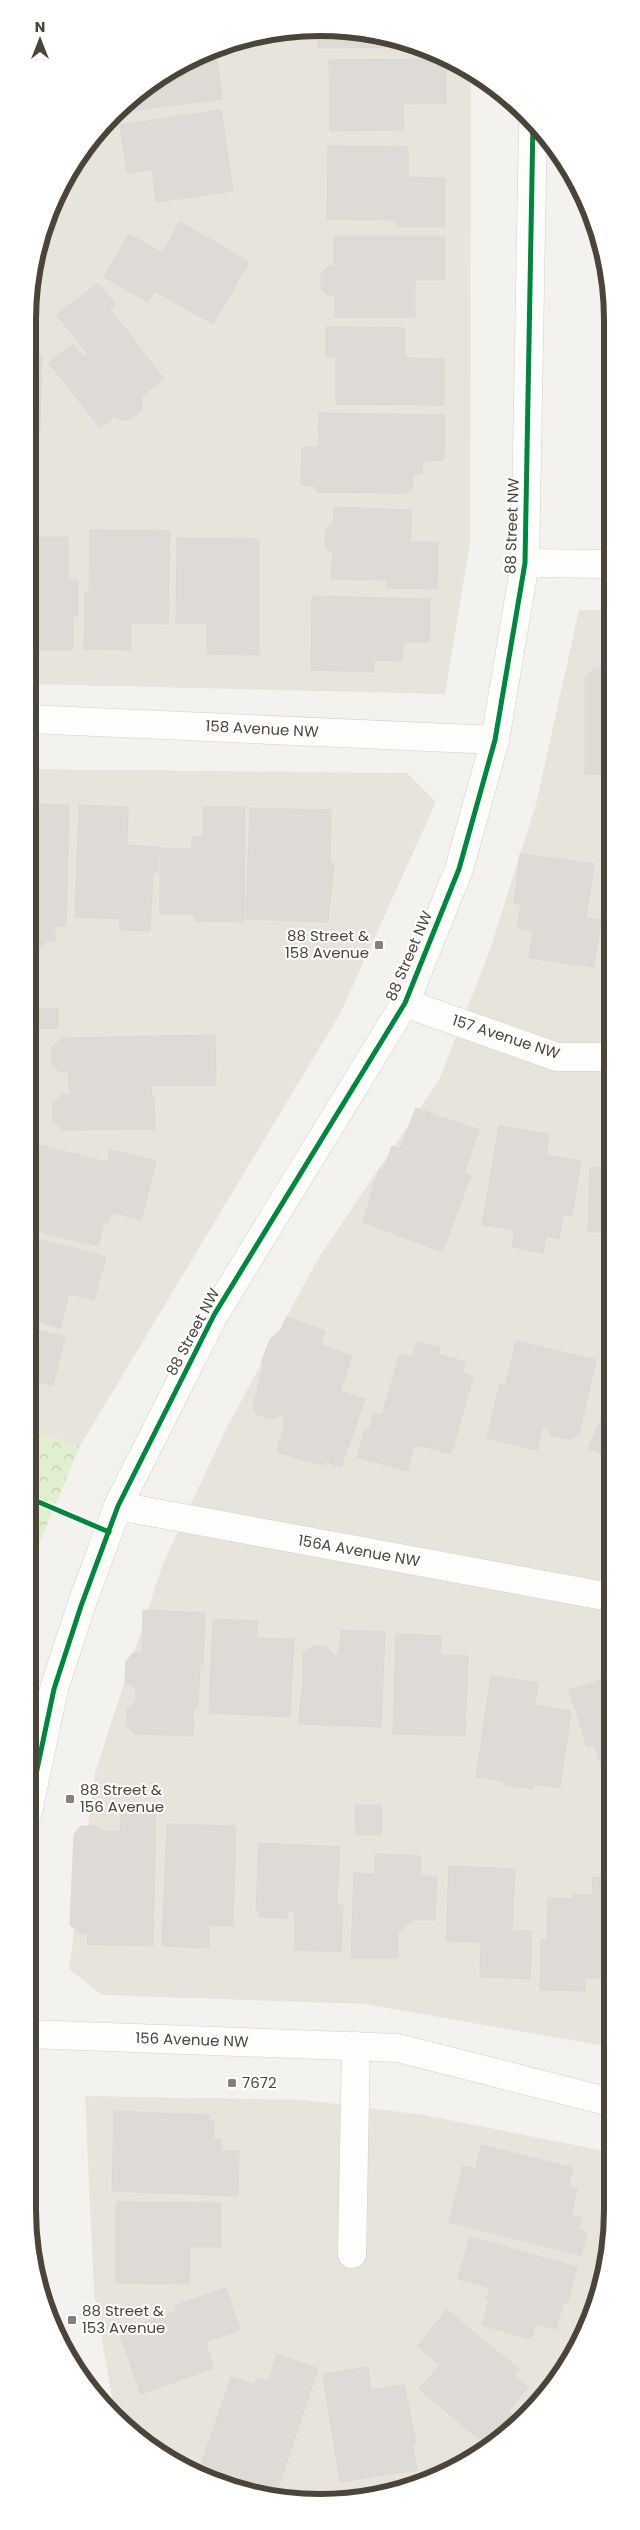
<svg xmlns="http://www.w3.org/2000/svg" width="640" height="2530" viewBox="0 0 640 2530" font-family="Poppins,sans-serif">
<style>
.residential{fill:#e7e4dc}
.park{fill:url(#park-crowns)}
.building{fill:#dedbd6;stroke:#dcd9d4}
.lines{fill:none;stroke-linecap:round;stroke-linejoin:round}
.minor-casing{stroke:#d2d0cb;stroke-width:29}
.minor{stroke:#fdfdfc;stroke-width:28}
.cycleway-casing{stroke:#fff;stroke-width:8}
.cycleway{stroke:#00873e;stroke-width:5}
.poi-dot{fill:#868178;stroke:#fff;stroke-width:2}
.labels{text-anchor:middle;stroke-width:4;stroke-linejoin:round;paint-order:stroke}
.street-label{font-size:15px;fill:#4b4439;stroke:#fff}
.poi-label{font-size:15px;fill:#4b4439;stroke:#fff;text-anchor:start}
.rim{fill:none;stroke:#4b4439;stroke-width:6}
</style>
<defs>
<pattern id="park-crowns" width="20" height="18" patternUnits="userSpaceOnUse" patternTransform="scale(1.25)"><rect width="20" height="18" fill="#e1eecf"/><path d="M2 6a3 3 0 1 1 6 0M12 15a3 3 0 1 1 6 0" fill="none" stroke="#c3cdb2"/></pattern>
</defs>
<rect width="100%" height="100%" fill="#f4f2ee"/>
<g class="residential">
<path d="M358,30L450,58L471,73L470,542L445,694L30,684V282L67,174L142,88L245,37Z"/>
<path d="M603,258L610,282V513H606Z"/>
<path d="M579,610H610V2047L365,2004L102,1995L69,1969L95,1773L162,1566L225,1431L319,1257L439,1080L490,950L536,804Z"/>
<path d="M29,769L407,773L436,802L341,1012L80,1446L29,1432Z"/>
<path d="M85,2096L304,2100L424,2115L610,2152V2248L573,2356L498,2442L396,2492L301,2502L191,2472L115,2415L94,2294Z"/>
</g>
<path class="park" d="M29,1432L80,1446L28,1570Z"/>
<g class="building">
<path d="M358,30L413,47L318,48V33Z"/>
<path d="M216,52L222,99L121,112L142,88Z"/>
<path d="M445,59L446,103L403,104L404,130L330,131L329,60Z"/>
<path d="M221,110L233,191L156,202L152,169L127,173L120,125Z"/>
<path d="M328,146L408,147V177L445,178V227H397V220L327,219Z"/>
<path d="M180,222L249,262L213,324L155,291L148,302L104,277L129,234L162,253Z"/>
<path d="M334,236H445V280H415V317H335V296H328L321,289V273L328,266H334Z"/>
<path d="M98,283L115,304L110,309L164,379L142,396L141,411L129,420L117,419L115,416L100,428L49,363L73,344L83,357L88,354L57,315Z"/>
<path d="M326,327L405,328V358L444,359V405L336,404V357H326Z"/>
<path d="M30,349H34L42,356L40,430H30Z"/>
<path d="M319,413L445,415L444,460L422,461L423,473L412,474L413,487L405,493L316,492V486L301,485L302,447H318Z"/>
<path d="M334,507L412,510L410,542H438L437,589L387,588V580L331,579L333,553L325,548V531L333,524Z"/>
<path d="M30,529H36V537H68V580H78V616H73V650H30Z"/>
<path d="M90,530L170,531L168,624L131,623V650L84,649L85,593H89Z"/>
<path d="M177,538L259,539V655L207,654V624L176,623Z"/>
<path d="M312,596L430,599L429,642H403L402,661L374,660V672L311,670Z"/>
<path d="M608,649H610L609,775L585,774V679L594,668H609Z"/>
<path d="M29,804L69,805L66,926H55V941H47L38,950L29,941Z"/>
<path d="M79,805L128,807L127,845L159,847L157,873H153L150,931L120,930V919L75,917Z"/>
<path d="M203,807H245L244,922L195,921V914H160V848L192,849V837H203Z"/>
<path d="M250,808L331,810L330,863H334L328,922L246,919Z"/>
<path d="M520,854L594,864L586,918L601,920L594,967L529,958L533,931L517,928L521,903H514Z"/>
<rect x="608" y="916" width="2" height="53"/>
<path d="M58,1008V1028L33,1029V1009Z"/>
<path d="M215,1035L216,1085H151L152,1097H154L155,1129L63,1130L52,1119L53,1103L62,1095H70L68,1072H60L52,1065V1047L63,1038Z"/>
<path d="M416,1108L479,1130L464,1173L471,1176L442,1252L363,1222L379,1169L383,1171L392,1146L400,1149Z"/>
<path d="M499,1126L549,1134L546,1155L581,1161L572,1215L563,1214L559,1239L546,1236L543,1253L512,1247L515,1230L482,1225Z"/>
<path d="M31,1143L107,1162L110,1150L156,1161L141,1220L111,1212L108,1223H104L98,1246L29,1229V1150Z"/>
<path d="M590,1167L610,1169V1254H606V1232H588Z"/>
<path d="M29,1237L106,1257L94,1300L69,1294L60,1328L29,1319Z"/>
<path d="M286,1317L325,1331L320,1345L352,1356L340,1391L365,1399L341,1467L324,1461L323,1465L277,1452L285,1422L282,1421L285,1412L275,1419H268L257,1414L253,1407L264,1365L261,1363L270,1339L281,1330Z"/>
<path d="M29,1328L65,1337L53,1385L29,1379Z"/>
<path d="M516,1341L596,1360L579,1434L571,1439L552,1436L547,1427L543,1426L537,1450L487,1438L500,1384L505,1386Z"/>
<path d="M417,1342L440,1348L439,1354L465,1362L462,1373L473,1377L451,1454L419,1445V1447L414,1446L407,1471L357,1457L365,1429L369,1431L374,1413L382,1415L400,1354L412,1358Z"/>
<path d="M610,1401V1458L588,1448Z"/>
<path d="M143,1610L205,1613L203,1664H200L198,1709H194L193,1736L135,1734L126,1725L127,1710L136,1701V1688L125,1681L126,1661L133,1653H142Z"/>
<path d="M213,1619L258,1621L257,1638L294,1639L290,1717L209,1713Z"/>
<path d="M341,1630L385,1632L381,1727L299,1724L301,1696H302L303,1654L313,1646H327L333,1655H339Z"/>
<path d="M396,1634L441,1636V1655L468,1656L465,1736L393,1734Z"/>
<path d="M491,1676L538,1683L535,1705L571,1711L560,1788L534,1784V1789L504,1785V1781L476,1777Z"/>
<path d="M610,1677V1790L594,1744L587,1746L569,1690Z"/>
<path d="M122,1805L156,1806L153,1946L87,1944L88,1933H81L70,1925L74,1834L81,1826H96L101,1831L120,1832Z"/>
<path d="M355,1805H382V1835H356Z"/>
<path d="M167,1824L236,1826L233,1926L209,1925V1948L162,1946Z"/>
<path d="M259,1843L340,1847L337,1905H343L341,1952L294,1950L295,1911L288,1910V1918L259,1917V1910H256Z"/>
<path d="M375,1854L421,1856L420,1876H437L435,1920H413L398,1932V1958H351L354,1873L375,1874Z"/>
<path d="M449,1866L515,1869L512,1931H532L530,1979L480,1977L481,1942L446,1941Z"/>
<path d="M593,1877H610V1978H585V1991L540,1990L541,1940H547L548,1898L573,1899V1895H592Z"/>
<path d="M114,2111L209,2115V2121L214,2122L213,2139H221V2151H239L238,2196L112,2191Z"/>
<path d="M481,2145L573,2168L568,2187L577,2189L571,2215L582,2218L578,2230L587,2232L581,2255L449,2222L463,2166L476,2169Z"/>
<path d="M116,2202L221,2203V2247H190L189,2284L116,2283Z"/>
<path d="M470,2237L577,2267L568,2303L564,2301L556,2329L536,2324L531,2339L482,2325L489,2300L486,2299L490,2288L458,2279Z"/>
<path d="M226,2288L240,2330L205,2342L214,2368L141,2394L119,2331L176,2311L175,2306Z"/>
<path d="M447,2310L519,2369L514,2375L528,2387L509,2411L513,2415L497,2435L492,2431L483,2442L419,2389L440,2365L417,2346Z"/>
<path d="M277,2354L318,2369L276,2495L199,2471L231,2377L255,2385L257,2378L268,2382Z"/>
<path d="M368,2367L371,2390L404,2385L416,2442L412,2443L417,2470L340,2482L323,2374Z"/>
</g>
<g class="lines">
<g class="minor-casing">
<g id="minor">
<path d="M525,563L610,564"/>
<path d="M29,719L495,740"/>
<path d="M405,1003L557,1057H610"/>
<path d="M118,1506L599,1595"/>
<path d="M28,1812L54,1689L81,1606L118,1506L214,1315L405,1003L459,869L495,740L525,563L533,122"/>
<path d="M28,2034L398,2048L610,2102"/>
<path d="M352,2254L356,2046"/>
</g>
</g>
<use href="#minor" class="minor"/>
<g class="cycleway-casing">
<g id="cycleway">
<path d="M28,1499L34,1500L109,1532"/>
<path d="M28,1812L54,1689L81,1606L118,1506L214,1315L405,1003L459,869L495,740L525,563L533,122"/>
</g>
</g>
<use href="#cycleway" class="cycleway"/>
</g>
<g class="poi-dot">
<rect x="374" y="940" width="10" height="10" rx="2.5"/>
<rect x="65" y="1794" width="10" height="10" rx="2.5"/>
<rect x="227" y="2078" width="10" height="10" rx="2.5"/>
<rect x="67" y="2315" width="10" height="10" rx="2.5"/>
</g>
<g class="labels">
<g class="street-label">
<text transform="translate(512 526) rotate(-88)" y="5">88 Street NW</text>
<text transform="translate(262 729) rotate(3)" y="5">158 Avenue NW</text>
<text transform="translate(409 956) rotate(-67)" y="5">88 Street NW</text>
<text transform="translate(506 1037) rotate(18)" y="5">157 Avenue NW</text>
<text transform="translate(193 1332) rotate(-62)" y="5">88 Street NW</text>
<text transform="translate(359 1551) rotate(10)" y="5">156A Avenue NW</text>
<text transform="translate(192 2040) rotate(2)" y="5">156 Avenue NW</text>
</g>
<g class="poi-label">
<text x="369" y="941" text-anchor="end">88 Street &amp;<tspan x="369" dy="17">158 Avenue</tspan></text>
<text x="80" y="1795">88 Street &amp;<tspan x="80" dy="17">156 Avenue</tspan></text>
<text x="242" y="2088">7672</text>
<text x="82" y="2316">88 Street &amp;<tspan x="82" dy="17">153 Avenue</tspan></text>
</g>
</g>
<path d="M0 0H640V2530H0ZM320 36H320A284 284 0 0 1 604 320V2210A284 284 0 0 1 320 2494H320A284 284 0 0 1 36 2210V320A284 284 0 0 1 320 36Z" fill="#fff" fill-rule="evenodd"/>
<path class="rim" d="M320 36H320A284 284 0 0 1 604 320V2210A284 284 0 0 1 320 2494H320A284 284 0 0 1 36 2210V320A284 284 0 0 1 320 36Z"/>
<g transform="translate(40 40)" stroke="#ffffff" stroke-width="4" paint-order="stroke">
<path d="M0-4L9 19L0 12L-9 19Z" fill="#4b4439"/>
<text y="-8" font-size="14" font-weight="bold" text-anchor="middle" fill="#4b4439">N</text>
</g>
</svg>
